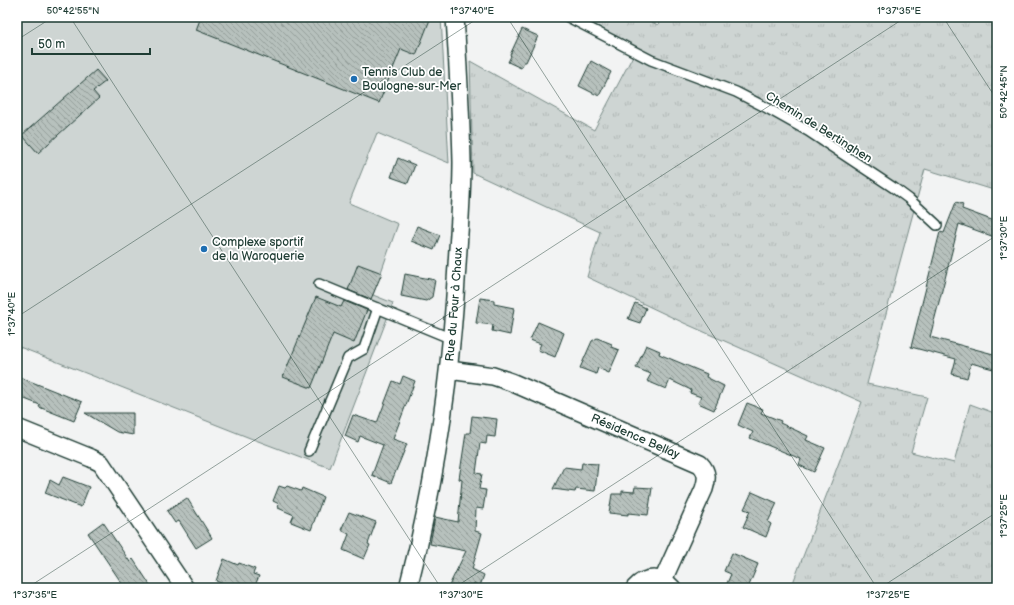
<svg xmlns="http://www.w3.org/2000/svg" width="1014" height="605" viewBox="0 0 1014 605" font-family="'Balsamiq Sans',sans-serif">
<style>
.grass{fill:url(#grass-tufts);stroke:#768984}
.garden{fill:#ced5d3;stroke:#768984}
.building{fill:url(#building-back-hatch);stroke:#1f3d34}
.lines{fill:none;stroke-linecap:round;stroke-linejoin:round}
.lane-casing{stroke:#1f3d34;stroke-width:12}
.street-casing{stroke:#1f3d34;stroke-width:20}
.lane{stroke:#fff;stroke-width:9}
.street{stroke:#fff;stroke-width:17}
.ticks{fill:none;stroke:#1f3d34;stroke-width:1;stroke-opacity:0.45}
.poi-dot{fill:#1f6fb2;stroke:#fff;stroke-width:1.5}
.labels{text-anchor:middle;stroke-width:3.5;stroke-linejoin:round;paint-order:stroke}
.poi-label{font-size:12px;fill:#1f3d34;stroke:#fff;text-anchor:start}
.street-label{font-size:12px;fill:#1f3d34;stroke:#fff}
.neatline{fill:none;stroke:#1f3d34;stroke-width:1.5}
.ticks-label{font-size:10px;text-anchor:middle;fill:#1f3d34}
</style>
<defs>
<pattern id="grass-tufts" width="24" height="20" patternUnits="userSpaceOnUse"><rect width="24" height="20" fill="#ced5d3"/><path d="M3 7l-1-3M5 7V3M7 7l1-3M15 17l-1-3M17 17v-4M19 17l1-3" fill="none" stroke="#b0b8b6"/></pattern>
<pattern id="building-back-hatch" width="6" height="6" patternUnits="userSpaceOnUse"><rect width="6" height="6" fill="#b7c1bd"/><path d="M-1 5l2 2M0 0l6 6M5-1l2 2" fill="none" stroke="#949e9a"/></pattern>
</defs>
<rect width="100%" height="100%" fill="#f2f3f3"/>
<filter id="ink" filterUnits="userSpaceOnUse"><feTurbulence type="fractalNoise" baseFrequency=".025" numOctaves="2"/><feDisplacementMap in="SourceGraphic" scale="8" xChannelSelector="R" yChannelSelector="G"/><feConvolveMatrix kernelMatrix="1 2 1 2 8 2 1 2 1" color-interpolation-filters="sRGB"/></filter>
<g filter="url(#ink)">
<path class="grass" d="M580,17H641L658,25L661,17H997V191L925,169L867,384L927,397L911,452L954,463L970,404L997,414V588H791L862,402L684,323L587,277L600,232L473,173L470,61L594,130L637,48Z"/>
<path class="garden" d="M17,17H441L449,163L377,133L349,203L398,224L373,295L393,303L330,468L250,438L17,346Z"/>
<g class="building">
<path d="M201,17H431L416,55L401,49L379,103L196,30Z"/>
<path d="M522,29L538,36L526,62H524L521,68L508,62L511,56L510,55Z"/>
<path d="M591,61L611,72L599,96L579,86Z"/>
<path d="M96,70L106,81L93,91L99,98L38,153L22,135Z"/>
<path d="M398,158L415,165L408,183L391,177Z"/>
<path d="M956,202L963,204L962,209L997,222V238L959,224L930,337L997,355V370L971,363L967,378L952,374L956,359L911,347L940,232L944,233Z"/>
<path d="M417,226L440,235L434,250L411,241Z"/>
<path d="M358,264L382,273L371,299L348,290Z"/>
<path d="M405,274L435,280L432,297L426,301L401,296Z"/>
<path d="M316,297L341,307L344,301L367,310L354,343L333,334L311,388L283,377Z"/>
<path d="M480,298L494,300V304L514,308L510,335L492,331L493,325L476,323Z"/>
<path d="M635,303L646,308L640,323L628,319Z"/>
<path d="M538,322L564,333L555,357L538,350L541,344L530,340Z"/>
<path d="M597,338L612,344L611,347L619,350L609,373L598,368L596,374L580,368L592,341Z"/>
<path d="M646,345L660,351L659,354L707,374L706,377L724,386L714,410L698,403L701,397L690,393L691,390L670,380L666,389L647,381L651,374L636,368Z"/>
<path d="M17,376L82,402L74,421L39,407L40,405L17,396Z"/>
<path d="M403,376L415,381L393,439L407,444L391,483L372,475L383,445L360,436L358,442L345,436L353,415L377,423L393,381L400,384Z"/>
<path d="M747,403L763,409L761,413L781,421L780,423L808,436L806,440L825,448L814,472L799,465L801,459L750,438L753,432L738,425Z"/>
<path d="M85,413H133V435L117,432Z"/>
<path d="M472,416L497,419L495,437L487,436L486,444L480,443L476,473L482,474L479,489L486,490L483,509L476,508L475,531L482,533L472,569L484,575L480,586L474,583L472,588H448L466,551L430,544L435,517L458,522L462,480L459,479L466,433H470Z"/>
<path d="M582,463L598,464L595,491L576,489L575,492L553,489L564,467L581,469Z"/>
<path d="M63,477L89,487L81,507L45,493L50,480L59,485Z"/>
<path d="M279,486L285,488L287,486L301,491L302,488L323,497L311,530L291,522L294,515L278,508L279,504L273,501Z"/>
<path d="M635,487L652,488L648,515L628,513V515L609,513L612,494H622V491L634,492Z"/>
<path d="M752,492L777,503L768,522L771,524L766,537L743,527L750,511L744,509Z"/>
<path d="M187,498L212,538L196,548L179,521L175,523L167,511Z"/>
<path d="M349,512L376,522L368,544L370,545L364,559L343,550L349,534L341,530Z"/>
<path d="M103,522L130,562L133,559L152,588H125L88,533Z"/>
<path d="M732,553L758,564L748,588H725L731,574L724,571Z"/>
<path d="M224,559L238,565L239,563L255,569L253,574L259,576L254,588H233L216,581Z"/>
</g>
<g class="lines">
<g class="lane-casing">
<g id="lane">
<path d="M568,17L651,60L736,92L767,108L808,131L894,188L909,199L937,225"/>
<path d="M319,284L452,339"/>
<path d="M309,451L348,358L364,349L378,308"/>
</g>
</g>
<g class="street-casing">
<g id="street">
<path id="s1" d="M449,370L493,376L511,382L700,464C708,472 707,480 704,489L663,580"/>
<path d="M17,428L91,458L101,463L185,588"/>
<path id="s2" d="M408,588C436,482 451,374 457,265C459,231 462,197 462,162C461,114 458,65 455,17"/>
<path d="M635,588C645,576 662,576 672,588"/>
</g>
</g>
<use href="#lane" class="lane"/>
<use href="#street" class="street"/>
</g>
</g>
<path class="ticks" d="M70,17L441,588M507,17L877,588M943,17L997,100M17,40L53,17M17,317L480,17M27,588L906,17M454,588L997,235M880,588L997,512"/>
<g class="poi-dot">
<circle cx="354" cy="79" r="4"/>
<circle cx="204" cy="249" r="4"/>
</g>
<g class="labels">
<g class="poi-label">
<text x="362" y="76">Tennis Club de<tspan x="362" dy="14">Boulogne-sur-Mer</tspan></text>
<text x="212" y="246">Complexe sportif<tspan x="212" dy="14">de la Waroquerie</tspan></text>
</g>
<g class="street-label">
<text transform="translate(819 127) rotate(32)" y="4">Chemin de Bertinghen</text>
<text dy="4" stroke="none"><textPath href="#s2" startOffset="288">Rue du Four à Chaux</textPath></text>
<text dy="4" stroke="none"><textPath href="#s1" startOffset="199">Résidence Bellay</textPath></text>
</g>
</g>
<rect width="1014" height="605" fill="none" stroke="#fff" stroke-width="44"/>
<path d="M32 48v6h118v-6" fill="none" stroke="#1f3d34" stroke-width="2"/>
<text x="38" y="48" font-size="12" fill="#1f3d34" stroke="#ffffff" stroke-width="3" paint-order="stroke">50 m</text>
<rect x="22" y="22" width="970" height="561" class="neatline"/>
<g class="ticks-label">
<text x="73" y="14">50°42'55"N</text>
<text x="472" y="14">1°37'40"E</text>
<text x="899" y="14">1°37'35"E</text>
<text transform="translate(1003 92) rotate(-90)" y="4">50°42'45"N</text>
<text transform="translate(1003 238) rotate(-90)" y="4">1°37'30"E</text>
<text transform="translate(11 314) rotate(-90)" y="4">1°37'40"E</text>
<text transform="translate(1003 516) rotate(-90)" y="4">1°37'25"E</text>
<text x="35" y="598">1°37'35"E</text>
<text x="461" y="598">1°37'30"E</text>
<text x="888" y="598">1°37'25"E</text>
</g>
</svg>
